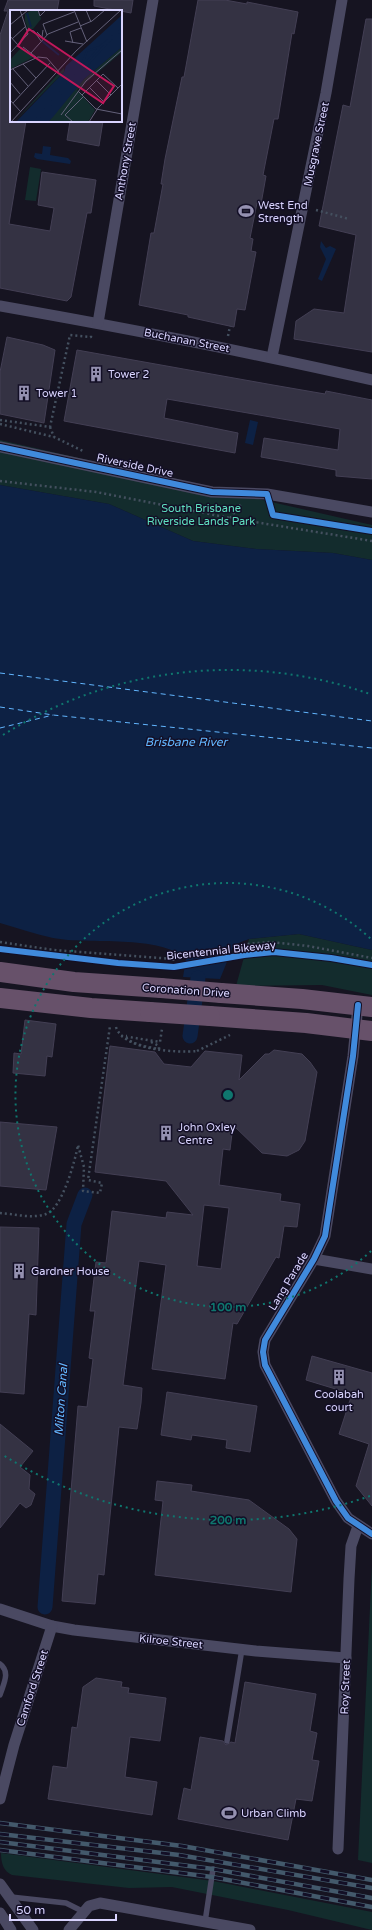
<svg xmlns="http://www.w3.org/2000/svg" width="372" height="1930" viewBox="0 0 372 1930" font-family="'Varela Round',sans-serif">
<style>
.green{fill:#132c2d}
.water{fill:#0d2144}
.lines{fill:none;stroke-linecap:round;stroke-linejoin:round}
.canal{stroke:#0d2144;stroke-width:15}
.ferry{stroke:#62b6ff;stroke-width:1;stroke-dasharray:5 4;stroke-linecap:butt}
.building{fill:#343243;stroke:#433f54;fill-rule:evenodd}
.path{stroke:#44505f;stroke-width:2.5;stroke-dasharray:2 3;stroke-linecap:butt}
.lane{stroke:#4a4962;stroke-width:5.5}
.street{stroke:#4a4962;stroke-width:11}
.highway{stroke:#67516a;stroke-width:20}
.rail-casing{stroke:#43596b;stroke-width:4.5}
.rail{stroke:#130f26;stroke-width:3;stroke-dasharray:9;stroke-linecap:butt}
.path-bridge{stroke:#44505f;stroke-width:2.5;stroke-dasharray:2 3;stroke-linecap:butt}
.highway-bridge{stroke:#67516a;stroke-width:20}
.cycleway-casing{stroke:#130f26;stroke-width:8}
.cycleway{stroke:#408adc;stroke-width:6}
.ring{fill:none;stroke:#0f766e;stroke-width:2;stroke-dasharray:2 4}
.labels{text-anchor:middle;stroke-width:3;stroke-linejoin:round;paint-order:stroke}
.street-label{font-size:11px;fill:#d9d4ff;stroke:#130f26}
.poi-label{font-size:11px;fill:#d9d4ff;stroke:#130f26;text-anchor:start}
.park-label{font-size:11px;fill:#5fe0c0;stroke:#130f26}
.water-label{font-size:12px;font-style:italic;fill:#62b6ff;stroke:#130f26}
.inset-river{fill:none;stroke:#0d2144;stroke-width:2}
.inset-road{fill:none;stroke:#64617a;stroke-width:1}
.view{fill:#c2185b;fill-opacity:0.15;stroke:#c2185b;stroke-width:2}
.inset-edge{fill:none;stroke:#d9d4ff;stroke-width:2}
.centre{fill:#0f766e;stroke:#130f26;stroke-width:2}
.ring-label{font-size:12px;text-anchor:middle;font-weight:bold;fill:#0f766e;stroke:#130f26;stroke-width:3;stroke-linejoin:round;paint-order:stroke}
</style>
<rect width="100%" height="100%" fill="#161421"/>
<g class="green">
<path d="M30,167L41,169L36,201L25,200Z"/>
<path d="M0,440L372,525V560L333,553L256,549L193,541L109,504L0,485Z"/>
<path d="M299,934L372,950V995L322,985L236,986L249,939Z"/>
<path d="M372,1565V1863L358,1860Z"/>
<path d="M1,1853L213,1881L372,1912V1930L288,1910L172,1887L129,1888L12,1875C3,1871 1,1862 1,1853Z"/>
</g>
<g class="water">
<path d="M43,146L51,147L50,155L68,158L71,161L70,164L37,159L34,157L35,153L42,154Z"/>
<path d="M321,241L326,248L330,246L336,249L322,281L318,279L326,259L320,247Z"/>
<path d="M250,420L258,422L253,445L245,443Z"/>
<path d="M0,485L109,504L193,541L256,549L333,553L372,560V950L299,934L249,939L236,944L233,947L220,979L183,977L186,959C160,934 89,945 53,938C35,934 18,928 0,923Z"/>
</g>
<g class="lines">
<g class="canal">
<path d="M190,1036L198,978"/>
<path d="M45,1607L74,1224L85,1195"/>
</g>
<g class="ferry">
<path d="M0,673L372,721"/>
<path d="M0,707L53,715L372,748"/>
<path d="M0,728L53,715"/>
</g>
</g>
<g class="building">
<path d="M8,0H59L57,11H11V121H26L9,224L50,231L54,208L38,205L42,172L96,180L91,213H87L71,297L67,301L0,288V35L8,11H4Z"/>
<path d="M94,0H133L131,13L94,6Z"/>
<path d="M198,0H225L247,4V2L298,12L294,34L292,33L278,119H274L263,175L266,176L261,204L257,203L250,238L253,239L251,251L256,252L245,310L237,309L234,327L188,317V315L139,305L151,233H154L163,184H161L165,159L182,77H184Z"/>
<path d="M366,19H372V352L294,339L296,321L314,309L344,313L356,235L319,226L343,105L350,107Z"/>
<path d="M70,121H103L99,146L67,140Z"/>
<path d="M7,337L43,345L55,350L44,423L0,414V372Z"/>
<path d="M77,350L273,385L325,394L326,391L372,400V479L336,476V470L261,457L264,438L338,450L340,429L167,399L164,418L238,433L235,453L64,421Z"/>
<path d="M25,1020L56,1024L52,1057L47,1056L45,1076L13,1073L14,1053L21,1054Z"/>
<path d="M110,1046L155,1052L164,1064L191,1067L205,1051L242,1055L239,1080L265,1054H269L274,1050L302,1054L310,1062L317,1072L305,1141L299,1150L287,1156L262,1153L233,1125L230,1150L223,1149L219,1185L281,1194L280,1201L300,1204L297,1227L284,1226L279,1258L276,1257L237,1324L233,1323L225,1379L152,1369L166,1265L139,1261L123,1385L142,1388L141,1403L137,1429L119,1427L104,1575L98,1574L95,1604L62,1601L78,1406L87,1407L93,1359L89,1358L95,1311H90L96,1262L106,1263L112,1211L166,1218L167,1212L193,1215L166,1181L95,1172ZM204,1205L229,1208L221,1269L197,1266Z"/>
<path d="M0,1122L57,1127L46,1190L0,1186Z"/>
<path d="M0,1227L39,1228L36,1315L29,1314L24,1394L0,1392Z"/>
<path d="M312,1356L372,1373V1506L356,1486L369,1444L339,1434L352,1394L306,1380Z"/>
<path d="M167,1392L257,1406L250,1452L226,1448L227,1440L192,1435L191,1440L161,1435Z"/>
<path d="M0,1424L33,1451L20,1467L30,1475L29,1489L35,1494L31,1505L26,1508L20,1503L0,1528Z"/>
<path d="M157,1481L192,1485L191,1491L249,1500L289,1529L297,1539L291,1592L155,1575L163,1501L155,1500Z"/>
<path d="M96,1678L122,1682L121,1687L129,1688L128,1693L166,1698L160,1741L130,1737L125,1777L157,1782L152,1815L48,1799L53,1766L67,1768L72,1727L77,1728L83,1687Z"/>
<path d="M245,1682L316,1694L310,1731L317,1733L312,1760L319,1761L312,1801L296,1799L288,1840L178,1819L184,1788L191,1790L200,1737L223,1741L226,1745L231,1742L235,1743Z"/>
</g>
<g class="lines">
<g class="path">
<path d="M316,210L349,219"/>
<path d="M228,336L230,326"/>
<path d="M0,420L50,427L70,335L91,337V334"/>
<path d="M0,424L54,437L83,451"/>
<path d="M50,427L54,437"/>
<path d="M0,481L96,492L230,518L372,541"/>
<path d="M230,518L241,504"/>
<path d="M0,942L54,950L173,959L247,944L270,942L308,946L372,958"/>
<path d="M173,959L174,972"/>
<path d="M121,1036H127"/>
<path d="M126,1038L129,1037L160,1042L162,1029"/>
<path d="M126,1038C134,1045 148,1047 159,1049V1046"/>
<path d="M151,1042L159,1046"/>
<path d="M197,1051L230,1035"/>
<path d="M0,1213C14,1214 33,1219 46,1214C62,1209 75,1161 78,1145L84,1167L83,1191L100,1193L102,1183L88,1180L110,1026"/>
</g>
<g class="lane">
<path d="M0,1664C11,1672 3,1685 0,1695"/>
<path d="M227,1741L242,1649"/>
<path d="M11,1897L66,1903L84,1912"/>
<path d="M205,1922L213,1869"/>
</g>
<g class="street">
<path d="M0,306C125,328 249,352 372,380"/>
<path d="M98,323L153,0"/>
<path d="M272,357L326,93L342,0"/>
<path d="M0,447L212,492L267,494L372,512"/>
<path d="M358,1005L353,1056L325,1236L314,1259L265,1340L263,1352L265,1365L336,1501L348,1518L372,1534"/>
<path d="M314,1259L372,1269"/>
<path d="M0,1609L52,1626L74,1630L256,1651L346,1658"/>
<path d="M0,1799L14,1745L52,1626"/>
<path d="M338,1849L349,1579L351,1546L358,1526"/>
<path d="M0,1884L33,1930"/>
<path d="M0,1913L11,1930"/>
<path d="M69,1930L89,1906L100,1903L250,1930"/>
</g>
<g class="highway">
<path d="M0,972L74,982L161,988"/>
<path d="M221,993L302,999L372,1007"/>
<path d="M0,998L91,1008L150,1012"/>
<path d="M210,1016L306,1023L372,1031"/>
</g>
<g class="rail-casing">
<g id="rail">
<path d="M0,1823L182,1846L372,1880"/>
<path d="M0,1834L179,1855L372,1888"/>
<path d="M0,1842L213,1869L372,1898"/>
<path d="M0,1850L212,1877L372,1907"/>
</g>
</g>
<use href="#rail" class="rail"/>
<path class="path-bridge" d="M116,1027C123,1050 177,1053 197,1051"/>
<g class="highway-bridge">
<path d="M161,988L221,993"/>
<path d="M150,1012L210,1016"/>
</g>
<g class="cycleway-casing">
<g id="cycleway">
<path d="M0,447L212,492L267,494L273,515L372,531"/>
<path d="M0,949L118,963L174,967L244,955L274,952L331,958L372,965"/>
<path d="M358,1005L353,1056L325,1236L314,1259L265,1340L263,1352L265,1365L336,1501L348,1518L372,1534"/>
</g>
</g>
<use href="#cycleway" class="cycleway"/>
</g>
<g class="ring">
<path d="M371 1251A212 212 0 1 1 371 939"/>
<path d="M370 1496A425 425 0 0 1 3 1455M3 735A425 425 0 0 1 370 694"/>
</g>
<defs>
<g id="stadium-bare" transform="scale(1.2)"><path d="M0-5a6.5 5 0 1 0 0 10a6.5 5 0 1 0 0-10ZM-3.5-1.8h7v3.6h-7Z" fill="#9591b1" stroke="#130f26" stroke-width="2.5" paint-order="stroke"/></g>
<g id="building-bare" transform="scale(1.2)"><path d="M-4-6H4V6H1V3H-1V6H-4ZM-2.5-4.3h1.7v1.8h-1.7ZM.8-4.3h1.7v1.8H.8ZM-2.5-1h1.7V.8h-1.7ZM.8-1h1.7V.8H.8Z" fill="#9591b1" stroke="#130f26" stroke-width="2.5" paint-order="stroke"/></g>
</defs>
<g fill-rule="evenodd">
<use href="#stadium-bare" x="246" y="211"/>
<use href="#building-bare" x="96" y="374"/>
<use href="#building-bare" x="24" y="393"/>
<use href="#building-bare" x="166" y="1133"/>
<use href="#building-bare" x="19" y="1271"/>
<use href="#building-bare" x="339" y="1377"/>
<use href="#stadium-bare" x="229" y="1813"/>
</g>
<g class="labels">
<g class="street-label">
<text transform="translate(316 144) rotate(-78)" y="4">Musgrave Street</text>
<text transform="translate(125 161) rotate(-80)" y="4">Anthony Street</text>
<text transform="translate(187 340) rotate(11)" y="4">Buchanan Street</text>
<text transform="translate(135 465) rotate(12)" y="4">Riverside Drive</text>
<text transform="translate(221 950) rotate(-6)" y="4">Bicentennial Bikeway</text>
<text transform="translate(186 990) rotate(4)" y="4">Coronation Drive</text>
<text transform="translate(288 1281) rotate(-59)" y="4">Lang Parade</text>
<text transform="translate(171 1641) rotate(6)" y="4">Kilroe Street</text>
<text transform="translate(345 1687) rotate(-88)" y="4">Roy Street</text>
<text transform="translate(32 1688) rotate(-72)" y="4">Camford Street</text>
</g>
<g class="poi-label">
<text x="258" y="209">West End<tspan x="258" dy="13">Strength</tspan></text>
<text x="108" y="378">Tower 2</text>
<text x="36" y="397">Tower 1</text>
<text x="178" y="1131">John Oxley<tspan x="178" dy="13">Centre</tspan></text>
<text x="31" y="1275">Gardner House</text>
<text x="339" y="1398" text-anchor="middle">Coolabah<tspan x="339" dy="13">court</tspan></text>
<text x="241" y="1817">Urban Climb</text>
</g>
<g class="park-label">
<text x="201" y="512">South Brisbane<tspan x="201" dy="13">Riverside Lands Park</tspan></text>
</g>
<g class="water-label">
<text x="186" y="746">Brisbane River</text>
<text transform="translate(61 1400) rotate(-86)" y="4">Milton Canal</text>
</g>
</g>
<g transform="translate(10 10)">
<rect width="112" height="112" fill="#161421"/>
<path d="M22,0H28L31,9L23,19H18L15,11V4ZM12,37L24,47L0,59V50ZM112,37V42L67,80L85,100L78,112H38L74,69ZM54,58V62L4,112L51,61Z" fill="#132c2d"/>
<path d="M112,5V37L74,69L43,107L38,112H6L54,62L56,56Z" fill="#0d2144"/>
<path class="inset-river" d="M17,3L21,17M32,31L49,45M71,57L77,41L89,37M24,112L91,36L112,19M25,112L98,32L112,20"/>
<path class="inset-road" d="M28,0L30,6L36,0M64,0L77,32M76,0L81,12M0,15L18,0M70,16L82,11L95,0M17,20L24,21L31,31M27,22L32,27L33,20M37,25L33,14L64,2M0,26L8,35M2,29L16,16M55,31L73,34M63,33L60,22L71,18M13,37L26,47M0,43L18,24L10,0M21,43L38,24L68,12M13,54L26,68M3,59L18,76M0,60L28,47L37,48L49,62M87,71L101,85M0,72L10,84M80,78L94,92M68,81L86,99L112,104M72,85L93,64L108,78M0,90L11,102M3,93L40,53M51,105L76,71L112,40M1,112L66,41L111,0M63,112L55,105L73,87M79,112L88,98L112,74"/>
<path class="view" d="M19,19L104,76L93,93L8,36Z"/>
<rect width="112" height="112" class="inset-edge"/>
</g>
<circle cx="228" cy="1095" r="6" class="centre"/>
<g class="ring-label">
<text x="228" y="1311">100 m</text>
<text x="228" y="1524">200 m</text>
</g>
<path d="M10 1914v6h106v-6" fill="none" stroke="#d9d4ff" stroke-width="2"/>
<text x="16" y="1914" font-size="12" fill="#d9d4ff" stroke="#130f26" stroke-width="3" paint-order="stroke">50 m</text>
</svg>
